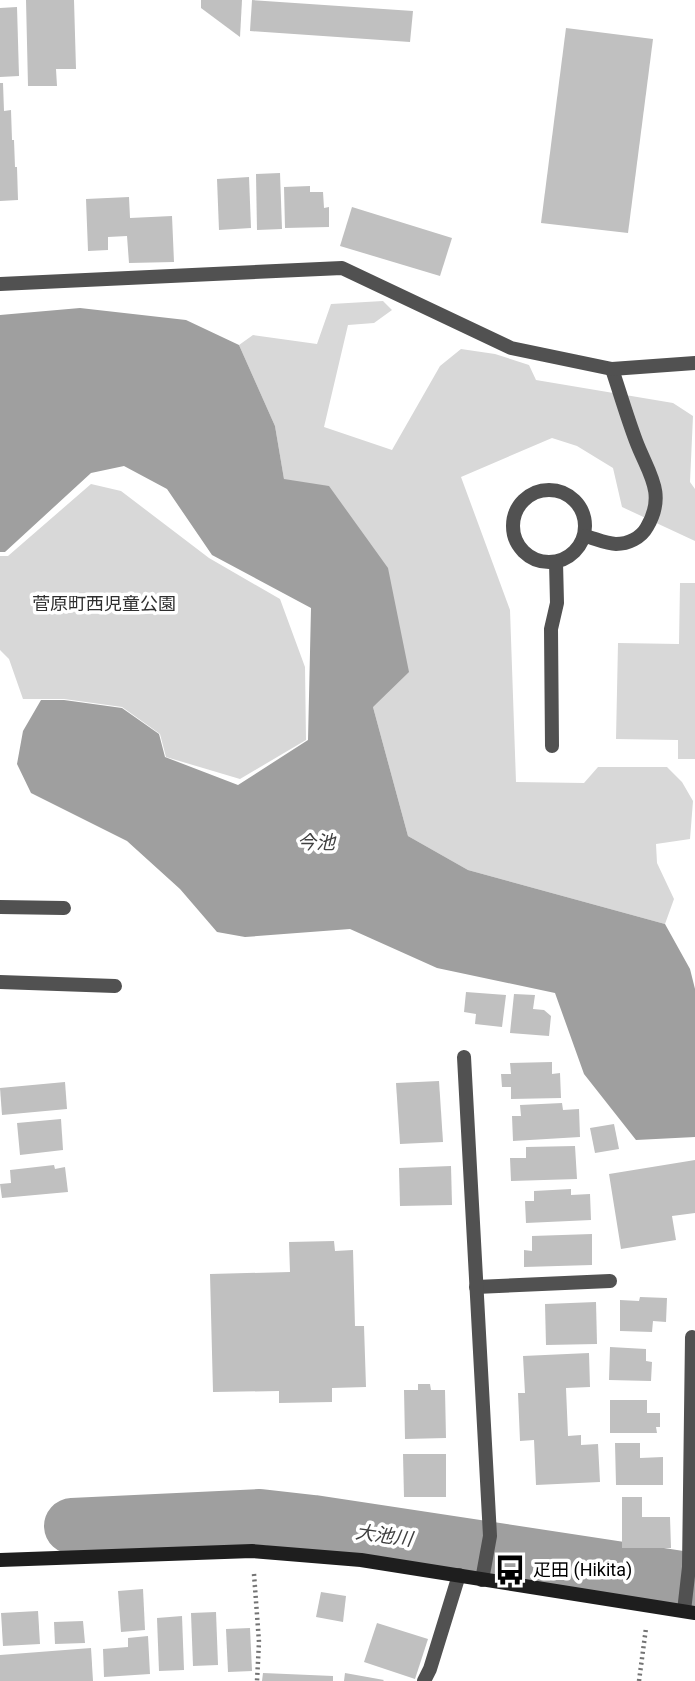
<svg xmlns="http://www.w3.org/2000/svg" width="695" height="1681" viewBox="0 0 695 1681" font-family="Roboto,'Noto Sans JP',sans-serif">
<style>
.green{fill:#d8d8d8}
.water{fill:#9f9f9f}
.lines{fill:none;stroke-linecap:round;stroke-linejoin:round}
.river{stroke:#9f9f9f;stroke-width:56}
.building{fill:#c0c0c0}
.path{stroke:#737373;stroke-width:4.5;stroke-dasharray:2 3.5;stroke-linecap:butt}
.lane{stroke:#515151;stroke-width:14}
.street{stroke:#515151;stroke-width:14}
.secondary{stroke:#1e1e1e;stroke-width:14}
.labels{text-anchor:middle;stroke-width:7;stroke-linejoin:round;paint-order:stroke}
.park-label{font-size:18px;fill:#2f2f2f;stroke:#fff}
.poi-label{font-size:18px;fill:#000;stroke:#fff;text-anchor:start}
.water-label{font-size:19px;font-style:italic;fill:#404040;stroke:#fff}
</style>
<rect width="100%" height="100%" fill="#fff"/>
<g class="green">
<path d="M383,301L392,310L374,323L348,325L324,427L392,450L440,366L461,349L495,354L529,365L536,380L673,403L693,416L690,482L695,489V541L622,507L613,468L577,446L552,438L461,477L510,610L516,782L584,783L598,767H667L682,782L693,801L690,839L656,844L657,863L674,899L665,924L468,870L408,836L373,707L284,479L275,426L239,345L253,335L317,344L331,304Z"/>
<path d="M91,484L121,491L209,558L280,599L305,667L306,740L240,779L166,757L160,734L122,707L64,699H23L9,659L0,650V556H8Z"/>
<path d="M680,583H695V759H678V740L616,739L618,643L679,644Z"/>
</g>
<path class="water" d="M80,308L186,320L239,345L275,426L284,479L329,486L388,568L409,672L373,707L408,836L468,870L665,924L690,969L695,989V1137L636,1140L584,1074L555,993L437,968L350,929L245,937L217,932L180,889L127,841L31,793L17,764L23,731L41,700H64L122,708L159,734L165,757L238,785L308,740L311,608L212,555L167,489L124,466L91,473L5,552H0V315Z"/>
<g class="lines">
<path class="river" d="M72,1526L260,1517L313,1523L695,1581"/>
</g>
<g class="building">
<path d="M26,0H74L76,69H56L57,86H28Z"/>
<path d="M201,0H242L240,37L201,8Z"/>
<path d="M252,0L413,11L410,42L250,31Z"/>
<path d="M17,7L19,76L0,77V8Z"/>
<path d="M566,28L653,39L628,233L541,223Z"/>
<path d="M0,83H3L4,111L11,110L12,140H14L15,167H17L18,200L0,201Z"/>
<path d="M280,173L282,229L257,230L256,174Z"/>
<path d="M249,177L251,228L219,230L217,179Z"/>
<path d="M310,186V192H323L324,208L329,207V227L285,228L284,187Z"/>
<path d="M129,197L130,218L172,216L174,262L129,263L127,236L108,237V250L88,251L86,199Z"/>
<path d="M352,207L452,238L440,276L340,246Z"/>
<path d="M466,992L506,995L502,1027L475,1024L476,1014L464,1012Z"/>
<path d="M514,994L535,995L533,1009L544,1010L551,1016L549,1036L510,1033Z"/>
<path d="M552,1062V1074L560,1073L561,1098L511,1099V1087H502L501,1074H511L510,1063Z"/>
<path d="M439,1081L443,1142L400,1144L396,1083Z"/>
<path d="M65,1082L67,1109L2,1115L0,1088Z"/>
<path d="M562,1103L563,1110L579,1109L580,1137L513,1141L512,1116H521L520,1105Z"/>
<path d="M61,1119L63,1150L20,1155L17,1123Z"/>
<path d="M614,1124L619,1149L595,1153L590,1128Z"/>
<path d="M575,1146L577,1179L511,1181L510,1158H526V1147Z"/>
<path d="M695,1160V1213L672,1216L676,1240L621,1249L609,1174Z"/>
<path d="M54,1165L55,1169L65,1167L68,1192L2,1198L0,1184L11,1183L10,1170Z"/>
<path d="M451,1166L452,1205L400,1206L399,1168Z"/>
<path d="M571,1189V1195L590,1194L591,1220L526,1223L525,1201H534V1191Z"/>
<path d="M592,1234V1265L524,1267V1250L532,1251V1236Z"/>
<path d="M334,1241L335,1251L353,1250L355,1326H364L366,1387L332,1388V1402L279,1403V1391L213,1392L210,1274L290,1272L289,1242Z"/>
<path d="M640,1297L667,1298L666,1322L653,1321L652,1332L620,1331V1300L639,1301Z"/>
<path d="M596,1302L597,1344L546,1345L545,1304Z"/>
<path d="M610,1347L646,1349V1361L652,1362L651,1381L609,1380Z"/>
<path d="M589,1353L590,1387L566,1388L568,1436L581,1435V1445L598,1444L600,1482L536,1485L534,1440L520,1441L518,1393H525L523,1356Z"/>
<path d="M418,1384H430L431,1390H445L446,1438L405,1439L404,1390H418Z"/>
<path d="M610,1400H647V1413H660V1427H656L657,1433H610Z"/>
<path d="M615,1443H640V1458L663,1457V1485H616Z"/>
<path d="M403,1454H446V1497H404Z"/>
<path d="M622,1497H642V1517H670L671,1548H622Z"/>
<path d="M143,1589L145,1630L121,1632L118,1591Z"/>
<path d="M321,1592L346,1596L343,1622L316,1617Z"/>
<path d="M38,1611L40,1644L3,1646L1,1613Z"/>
<path d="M216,1612L218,1665L193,1666L191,1613Z"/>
<path d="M182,1616L184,1670L159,1671L157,1618Z"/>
<path d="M83,1621L85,1643L55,1644L54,1622Z"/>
<path d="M377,1623L428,1639L415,1679L364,1662Z"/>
<path d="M250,1628L252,1671L228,1672L226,1629Z"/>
<path d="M148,1636L150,1674L104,1677L103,1649L128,1647V1638Z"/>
<path d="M91,1648L93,1681H0V1655Z"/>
<path d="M263,1673L333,1676V1681H262Z"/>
<path d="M345,1673L384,1680L383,1681H344Z"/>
</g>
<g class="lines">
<g class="path">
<path d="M254,1574L259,1642L257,1681"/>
<path d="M639,1681L646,1628"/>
</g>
<g class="lane">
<circle cx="549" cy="526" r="36"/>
<path d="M585,536C594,538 606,544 616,544C628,544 641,538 647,527C667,493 648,473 636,441C627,417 620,393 612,369"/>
<path d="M552,746L551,629L557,603L556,562"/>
<path d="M0,907L64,908"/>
<path d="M0,982L115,986"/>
<path d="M476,1287L610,1281"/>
<path d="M424,1681L430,1669L459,1575"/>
</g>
<g class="street">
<path d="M0,284L342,268L511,348L612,369L695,363"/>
<path d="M464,1057L490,1536L482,1580"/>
<path d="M684,1611L689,1567L692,1337"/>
</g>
<path class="secondary" d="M0,1560L252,1551L361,1560L695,1613"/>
</g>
<defs>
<g id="bus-bare" transform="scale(2.415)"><path d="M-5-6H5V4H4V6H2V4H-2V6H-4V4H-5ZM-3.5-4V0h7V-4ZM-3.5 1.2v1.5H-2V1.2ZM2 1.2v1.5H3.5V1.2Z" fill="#000" stroke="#fff" stroke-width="2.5" paint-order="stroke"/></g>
</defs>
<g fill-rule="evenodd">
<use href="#bus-bare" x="510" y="1570"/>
</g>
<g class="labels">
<g class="park-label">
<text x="104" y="610">菅原町西児童公園</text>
</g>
<g class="poi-label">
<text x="533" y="1576">疋田 (Hikita)</text>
</g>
<g class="water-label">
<text x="316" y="849">今池</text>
<text transform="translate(384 1535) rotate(8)" y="7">大池川</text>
</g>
</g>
</svg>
